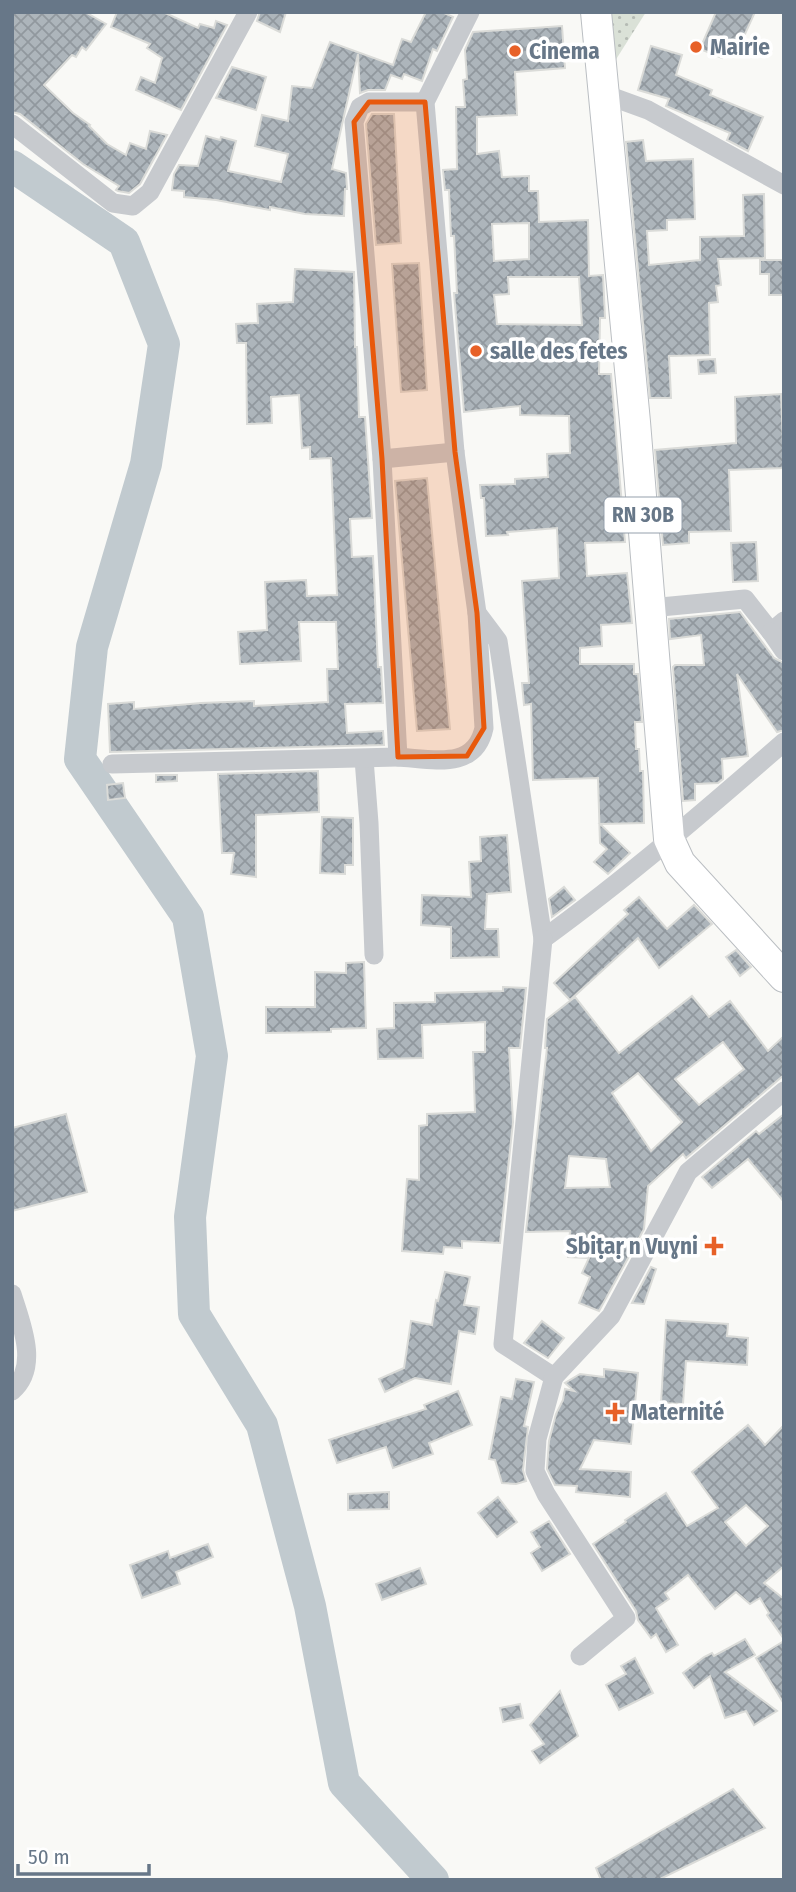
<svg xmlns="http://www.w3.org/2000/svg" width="796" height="1892" viewBox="0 0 796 1892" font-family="'Fira Sans Condensed',sans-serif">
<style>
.grass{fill:url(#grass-dots)}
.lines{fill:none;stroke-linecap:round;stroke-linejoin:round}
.river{stroke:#c1cacf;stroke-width:32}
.building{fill:url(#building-cross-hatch);stroke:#dadbd8;stroke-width:2;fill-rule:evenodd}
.primary-casing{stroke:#babec2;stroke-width:32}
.minor{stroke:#c7cace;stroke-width:19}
.primary{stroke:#fff;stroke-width:30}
.marked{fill:#e8590c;fill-opacity:0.2;stroke:#e8590c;stroke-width:5;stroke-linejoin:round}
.poi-dot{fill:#e76128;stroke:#fff;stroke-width:2.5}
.labels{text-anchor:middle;stroke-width:7;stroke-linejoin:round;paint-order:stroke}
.shield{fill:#fff;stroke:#95a0ac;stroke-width:2}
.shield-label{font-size:21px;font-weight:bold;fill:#677788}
.poi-label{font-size:23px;font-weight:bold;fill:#677788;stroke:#fff;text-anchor:start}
</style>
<defs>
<pattern id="grass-dots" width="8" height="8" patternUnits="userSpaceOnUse" patternTransform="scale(1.75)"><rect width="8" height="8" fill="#dae1d7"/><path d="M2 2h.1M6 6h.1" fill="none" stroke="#b5bbb4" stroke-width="1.8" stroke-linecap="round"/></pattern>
<pattern id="building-cross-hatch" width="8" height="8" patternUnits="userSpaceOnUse" patternTransform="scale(1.75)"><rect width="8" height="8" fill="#adb5bb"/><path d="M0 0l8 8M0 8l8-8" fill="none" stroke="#91989e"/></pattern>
</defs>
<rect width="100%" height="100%" fill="#f9f9f6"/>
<path class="grass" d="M605,12H646L608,72Z"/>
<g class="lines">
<path class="river" d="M12,166L124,242L164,344L146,464L92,647L80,759L188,917L212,1056L190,1217L194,1314L262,1425L310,1606L344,1783L433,1880"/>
</g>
<g class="building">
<path d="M12,12H85L106,24L86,50L82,47L76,57L72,55L44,85L73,113L90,125L89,126L107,144L126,155L130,143L146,149L150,131L167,135L140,184L129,193L118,191L116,190L119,186L83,164L20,114L12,112Z"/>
<path d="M117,12H163L198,28L200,24L214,28L216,21L227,25L181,110L136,90L141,77L155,83L162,58L147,48L150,44L111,27Z"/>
<path d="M260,12H286L280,32L257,21Z"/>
<path d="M426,12H442L453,17L437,51L433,49L422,81L404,74L402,79L391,75L385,90H368L360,93L358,54L332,169L346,173L347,189H345L344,216L305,214L270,207V210L216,200L184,197V191L172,190L174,174L179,165L198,166L206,136L220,140L221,137L236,141L228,171L281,182L288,154L255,146L262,115L288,121L292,86L312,88L330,42L393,65L402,39L411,42Z"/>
<path d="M716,12H755L740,45L730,41L722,58L700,49Z"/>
<path d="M562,26L565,68L515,72L517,115L477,117V154L499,151L502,177L529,176V191H538L539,222L588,220L589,276L603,275L605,318H600L599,374H611L625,542L585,543L587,576L627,573L632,623L601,625L602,646L580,648V664H634V674H638L642,722H635L636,749H639L640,771H643L644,823L600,824L630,853L608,874L594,862L607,849L600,843L598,778L533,780L531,704L524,705L522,683H529L522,581L559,578L557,528L507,532L508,535L486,536L484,498H481L480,485L515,484V479L548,477L547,454L570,453L569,416L520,415V406L464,412L454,293H457L454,236H451L449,190H445L443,170L457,169L456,107H465L463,80L467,79L465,50L473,32ZM529,223V259L494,261L492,224ZM508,277H579L582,325L497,324L494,295L509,294Z"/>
<path d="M651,46L682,55L676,75L712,90L710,95L763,117L748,151L727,140L730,133L666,106L669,99L638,90Z"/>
<path d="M232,67L266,77L256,110L216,98Z"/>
<path d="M372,114H394L401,243L376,245L366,124Z"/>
<path d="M643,140L646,161L693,159L695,219L667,220V230L647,231L649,265L700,260V237L744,236L743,195L764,194L765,258L718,259L721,285L716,286L718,302L709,303L710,355L669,356L671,398H650L626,142Z"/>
<path d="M760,260H784V295H769V274H760Z"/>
<path d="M419,263L427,390L401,392L392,264Z"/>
<path d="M295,269L354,272L355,347H357L359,417H365L372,518L350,519L352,557L373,556L378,667H381L383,703L345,704L347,733L383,731L384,745L110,752L108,704L134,702V709L201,703L254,701V706L328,702L327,669H338L336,622H299L301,661L240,664L238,632L267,630L265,582L306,580L307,596L337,595L331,458L310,459V447L302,448L299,395L271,397L272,423L247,424L246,343H237L236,324L258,323L257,304L293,302Z"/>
<path d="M715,359L716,373L699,374L698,360Z"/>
<path d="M781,394L784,468L729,470L731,531L689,532V543L663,545L655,450L736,443L735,397Z"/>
<path d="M427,478L450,729L417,731L395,481Z"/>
<path d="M756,542L758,581L733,582L731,543Z"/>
<path d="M740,612L774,658L784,663V730L777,732L737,674L748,756L722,759L723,779L718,783L695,784V800L683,801L673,667L675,665H704L701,635L670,639L669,619Z"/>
<path d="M318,771L319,812L256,815V877L231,874L234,853H222L218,774Z"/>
<path d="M156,775H177V781L156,782Z"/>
<path d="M123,783L125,798L108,800L107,785Z"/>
<path d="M322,817L353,818V865H345V874L320,873Z"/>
<path d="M507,835L511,892L487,894L485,929H498L499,957L451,958V927L421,925L422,895L471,897L469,862L481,861L480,837Z"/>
<path d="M564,887L575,900L552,917L549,899Z"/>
<path d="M639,897L667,929L694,905L712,924L659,968L638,938L570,1000L554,983L628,914L624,910Z"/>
<path d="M736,950L751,967L740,976L726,957Z"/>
<path d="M364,962L366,1028L331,1029V1032L266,1033V1007H315V972L346,973V963Z"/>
<path d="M503,987L526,988L520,1048H509L513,1122L500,1243L462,1241V1248L444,1247L443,1254L402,1251L407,1179L419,1180V1126L427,1125V1114L475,1112L473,1052H485V1022L422,1025L423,1058L378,1059L377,1029L394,1028V1003L435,1002V993L503,991Z"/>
<path d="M692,996L709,1017L730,1001L768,1051L784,1036V1075L686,1158L683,1154L648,1186L644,1229L599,1311L579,1303L590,1277L582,1273L589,1258L568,1257L570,1231L526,1232L547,1048H545L547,1019L575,997L619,1053ZM723,1042L744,1069L699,1105L675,1079ZM638,1073L682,1122L651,1151L612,1093ZM569,1156L606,1159L610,1187L565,1188Z"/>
<path d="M66,1114L87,1192L12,1211V1128Z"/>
<path d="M784,1114V1202L748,1159L712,1188L702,1177L756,1131L759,1134Z"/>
<path d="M651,1267L656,1269L644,1304L632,1303Z"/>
<path d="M445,1272L470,1277L464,1305L479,1307L475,1334L459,1331L451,1384L415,1378L385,1392L379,1379L404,1368L411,1321L432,1325L436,1300L438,1301Z"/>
<path d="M666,1320L728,1324L727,1336L748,1338L747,1365L686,1361L683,1404L661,1403Z"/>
<path d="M542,1321L564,1338L548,1358L524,1343Z"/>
<path d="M604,1369L638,1373L631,1444L594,1440L580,1469L631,1472L630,1497L576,1492L577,1486L555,1485L547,1469L549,1441L556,1414L563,1400L565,1389L574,1391L565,1383L580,1374L604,1377Z"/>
<path d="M516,1379L534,1382L524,1426L528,1427L523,1470L526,1481L516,1484L502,1483L495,1460L489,1459L501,1397L512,1399Z"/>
<path d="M458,1391L472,1425L429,1443L433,1454L393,1468L386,1447L337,1463L329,1440L426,1409L424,1405Z"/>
<path d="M748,1425L765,1445L784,1425V1566L764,1583L784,1599V1639L767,1615L769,1613L760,1598L750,1604L736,1592L715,1609L688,1575L665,1593L669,1599L656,1608L678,1645L666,1652L656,1634L651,1638L638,1620L636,1611L593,1544L626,1522L625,1520L666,1493L687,1526L718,1508L692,1472ZM746,1505L768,1526L746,1546L725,1522Z"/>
<path d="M389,1492V1509L348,1510V1494Z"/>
<path d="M498,1497L517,1522L497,1537L478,1513Z"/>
<path d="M549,1521L570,1554L542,1571L531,1553L540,1547L531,1532Z"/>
<path d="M208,1544L213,1557L176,1572L180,1584L142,1598L130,1565L168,1551L170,1558Z"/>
<path d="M420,1568L426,1584L382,1600L376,1584Z"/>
<path d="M745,1639L755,1655L725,1672L777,1711L754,1725L746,1711L725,1718L710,1676L694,1688L683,1673L704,1657L712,1653L714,1656Z"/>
<path d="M784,1641V1704L756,1658Z"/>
<path d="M635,1658L653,1693L619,1710L606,1685L626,1674L621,1666Z"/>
<path d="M560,1691L578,1736L540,1763L532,1751L544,1744L530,1725Z"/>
<path d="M520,1704L523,1718L503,1722L500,1708Z"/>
<path d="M733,1789L765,1828L658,1880H601L596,1868Z"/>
</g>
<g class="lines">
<g class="primary-casing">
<path id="primary" d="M596,12L635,422L669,839L680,863L784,977"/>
</g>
<g class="minor">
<path d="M470,12L425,102L455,452L467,542L477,613L498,641L543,939C627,878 706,810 784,742"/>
<path d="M604,94L648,110L784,185"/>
<path d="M425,102H369L360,107L354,122L382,459L398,757C432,759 475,771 484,728L477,613"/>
<path d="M12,124L113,203L133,206L150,192L248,12"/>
<path d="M382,459L455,452"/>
<path d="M650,608L745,599L771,632L784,621"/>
<path d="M771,632L784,651"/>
<path d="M364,759L369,823L374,955"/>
<path d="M112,764L398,757"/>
<path d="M543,939L503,1344L554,1377"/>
<path d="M12,1294C21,1323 40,1367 12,1391"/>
<path d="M580,1656L626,1618L546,1494L535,1471L537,1439L554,1377L611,1316L688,1172L784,1091"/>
</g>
<use href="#primary" class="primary"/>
</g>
<path class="marked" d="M369,102H425L455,452L477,613L484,728L467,756L398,757L382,459L354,122Z"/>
<g class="poi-dot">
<circle cx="696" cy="47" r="7"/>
<circle cx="515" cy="51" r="7"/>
<circle cx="476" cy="351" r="7"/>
<path d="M710.5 1235.5h7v7h7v7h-7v7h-7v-7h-7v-7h7z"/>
<path d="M611.5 1401.5h7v7h7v7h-7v7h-7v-7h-7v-7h7z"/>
</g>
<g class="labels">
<rect class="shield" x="604.5" y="497.5" width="77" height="35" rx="5"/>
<g class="shield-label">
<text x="643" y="522">RN 30B</text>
</g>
<g class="poi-label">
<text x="710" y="55">Mairie</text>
<text x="529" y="59">Cinema</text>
<text x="490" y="359">salle des fetes</text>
<text x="698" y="1254" text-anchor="end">Sbiṭaṛ n Vuɣni</text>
<text x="631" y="1420">Maternité</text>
</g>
</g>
<rect width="796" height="1892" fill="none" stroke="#677788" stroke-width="28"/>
<path d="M18 1864v10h131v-10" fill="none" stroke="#677788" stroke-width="3.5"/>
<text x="28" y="1864" font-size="21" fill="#677788" stroke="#ffffff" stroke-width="5" paint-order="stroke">50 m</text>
</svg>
